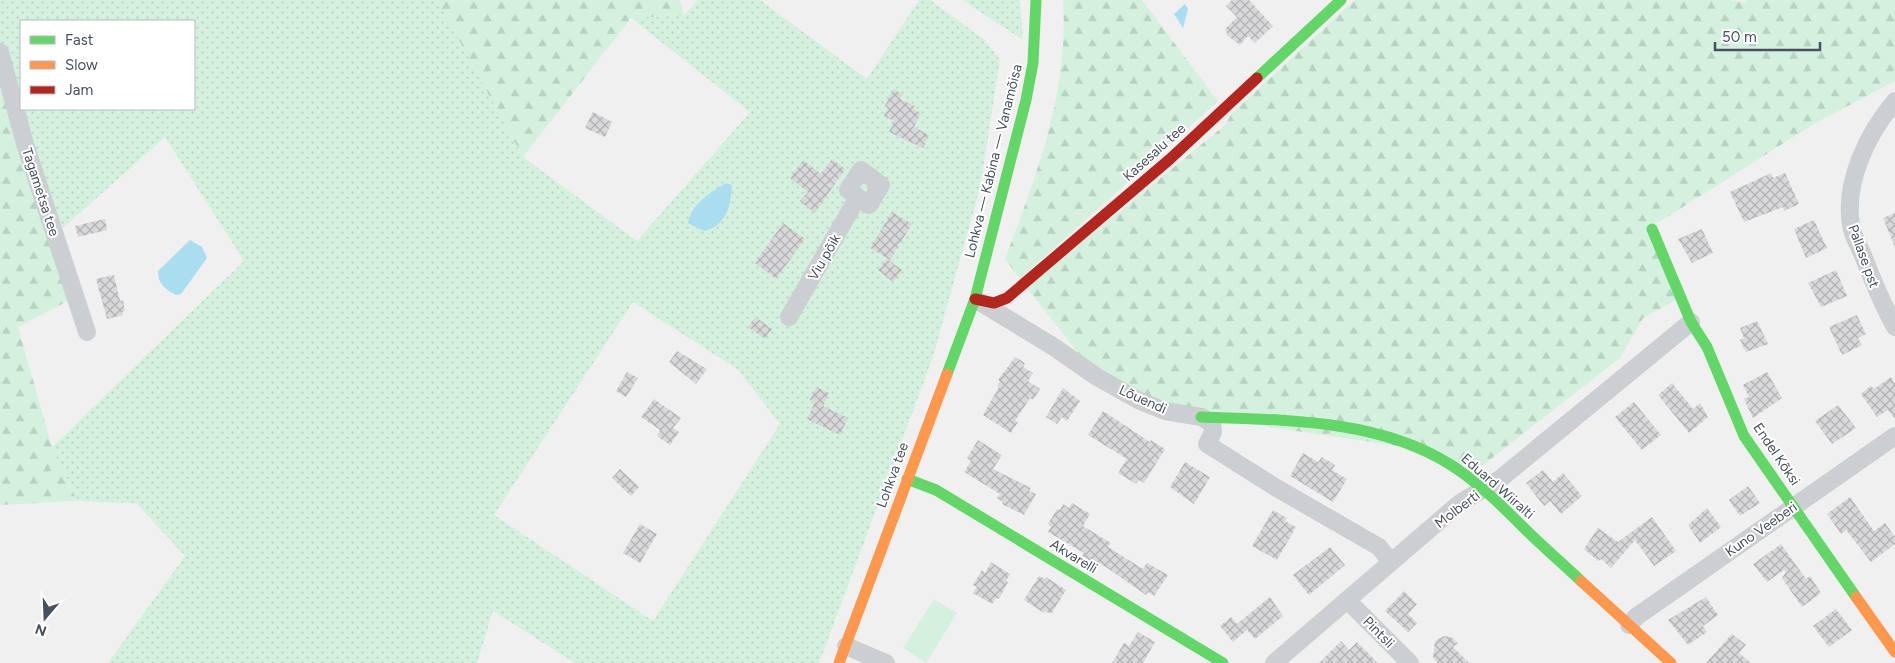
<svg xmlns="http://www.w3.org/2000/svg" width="1895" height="663" viewBox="0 0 1895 663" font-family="Figtree,sans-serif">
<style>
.grass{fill:url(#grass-dots);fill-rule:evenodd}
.forest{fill:url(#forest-firs)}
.pitch{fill:#d4f1e0}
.water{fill:#a8deef}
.building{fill:url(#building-cross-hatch)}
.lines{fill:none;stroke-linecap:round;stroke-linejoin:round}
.street{stroke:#cccfd1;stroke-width:18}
.fast{stroke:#63d668;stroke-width:11}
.slow{stroke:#ff974d;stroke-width:11}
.jam{stroke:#b3261e;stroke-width:11}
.labels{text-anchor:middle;stroke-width:4;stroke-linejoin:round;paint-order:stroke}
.street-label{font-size:14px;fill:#47525e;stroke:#fff}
</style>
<defs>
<pattern id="grass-dots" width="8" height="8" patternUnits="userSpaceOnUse" patternTransform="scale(1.25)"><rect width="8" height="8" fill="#d4f1e0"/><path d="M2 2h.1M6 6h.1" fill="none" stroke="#b7d1c3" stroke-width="1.8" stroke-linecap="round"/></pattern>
<pattern id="forest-firs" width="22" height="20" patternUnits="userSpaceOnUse" patternTransform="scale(1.25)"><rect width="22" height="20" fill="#d4f1e0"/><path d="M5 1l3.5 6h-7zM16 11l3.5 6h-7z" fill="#b7d1c3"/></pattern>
<pattern id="building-cross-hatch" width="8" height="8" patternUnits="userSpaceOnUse" patternTransform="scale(1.25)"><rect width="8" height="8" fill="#d8d8da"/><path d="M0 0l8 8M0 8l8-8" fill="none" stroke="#b1b2b4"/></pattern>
</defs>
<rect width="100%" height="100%" fill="#f1f0f0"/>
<g class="grass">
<path d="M0,0H438L523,157L637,241L750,112L631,18L684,15L698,0H760L867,79L919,0H930L985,40L1000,60L980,188L932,360L819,663H575L493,611L477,663H108L185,556L136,503L77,501L52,447L244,261L165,137L62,229L0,81ZM21,21H194V109H21ZM633,302L737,369L780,424L653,621L494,515Z"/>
<path d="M962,0H1020L1023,40Z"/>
</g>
<g class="forest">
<path d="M437,0H680L684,15L631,18L523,157Z"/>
<path d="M1063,0H1142L1218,101L1020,279L1005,259C1037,174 1069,92 1063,0Z"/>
<path d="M1355,0H1730L1746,3V0H1895V81L1814,124L1656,224L1684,296L1643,318L1620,358L1483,465H1451L1419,449L1201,417L1097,377L1027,288L1225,125L1232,113Z"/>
<path d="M0,81L68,301L18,327L52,447L77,501L0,505Z"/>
</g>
<path class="pitch" d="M934,599L957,613L926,663L903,648Z"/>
<g class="water">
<path d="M1185,4L1188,9L1183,28L1174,14Z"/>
<path d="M726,183L732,185C731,206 726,226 704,231L688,223C692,203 710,193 726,183Z"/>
<path d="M190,240L202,247L207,258L181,294L176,295C165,289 158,284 158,271Z"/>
</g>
<g class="building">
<path d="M1232,0H1249L1273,26L1255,43L1248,36L1240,45L1228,36L1225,29L1237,17L1226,6Z"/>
<path d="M893,89L903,94L900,99L915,106L913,109L921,113L914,127L929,135L923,148L889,132L894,121L884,116L888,108L885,106Z"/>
<path d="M593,112L612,122L605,137L585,128Z"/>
<path d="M832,159L845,169L815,213L800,201L808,192L790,178L803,160L821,174Z"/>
<path d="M1771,173L1773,178L1785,173L1799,204L1784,211L1783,207L1744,222L1730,192Z"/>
<path d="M892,212L912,224L890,260L870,248Z"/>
<path d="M1895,213V247L1883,218Z"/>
<path d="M105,219L107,230L78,237L75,226Z"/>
<path d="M1814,220L1827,248L1806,258L1794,229Z"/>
<path d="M783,223L805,239L776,279L755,263Z"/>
<path d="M1702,229L1713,253L1692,263L1678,239Z"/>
<path d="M887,259L902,270L893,282L878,270Z"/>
<path d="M1836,270L1847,296L1821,307L1808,283Z"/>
<path d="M114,275L120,301L123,300L125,311L122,312L123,315L107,319L96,279Z"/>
<path d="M1857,315L1866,334L1858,338L1862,345L1842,355L1829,327Z"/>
<path d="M755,317L772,329L765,339L748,327Z"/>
<path d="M1757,321L1768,344L1746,352L1740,340L1744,338L1740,328Z"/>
<path d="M677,351L707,369L696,384L669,362Z"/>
<path d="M1015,357L1025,363L1023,367L1033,373L1028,381L1040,389L1033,400L1030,398L1015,421L1018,422L1011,433L983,415L999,387L997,386L1000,381L998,380Z"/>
<path d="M627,372L638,378L626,397L616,391Z"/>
<path d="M1767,372L1782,398L1753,418L1744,399L1749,397L1743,385Z"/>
<path d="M1891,377L1895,383V419L1888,410L1877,417L1861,394L1871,386L1874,389Z"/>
<path d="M1672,383L1693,409L1700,403L1708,417L1689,433L1658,395Z"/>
<path d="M816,387L829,393L823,406L848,418L840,435L807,419L815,402L810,400Z"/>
<path d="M1063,388L1080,401L1067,421L1062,417L1057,424L1046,417Z"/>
<path d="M654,399L681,418L673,428L679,432L670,445L657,436L660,430L641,417Z"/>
<path d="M1634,402L1661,435L1642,450L1615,417Z"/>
<path d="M1838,405L1856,428L1832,444L1815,421Z"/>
<path d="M1103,411L1150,442L1151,440L1165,449L1144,483L1139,480L1136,484L1118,473L1127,459L1088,435Z"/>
<path d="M978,440L1002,455L993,469L1031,488L1029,491L1036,494L1024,515L1002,504L1003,502L997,498L1000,494L964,472L971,461L967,458Z"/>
<path d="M1303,453L1318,462L1322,457L1335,465L1332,470L1347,479L1333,502L1290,476Z"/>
<path d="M1185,462L1210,477L1194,504L1170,487Z"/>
<path d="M620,469L639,487L631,496L612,478Z"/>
<path d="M1543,470L1553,482L1563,473L1582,496L1561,514L1550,501L1544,506L1526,483Z"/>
<path d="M1748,486L1760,503L1740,516L1729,500Z"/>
<path d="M1850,497L1874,531L1885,523L1895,537V544L1871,562L1846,530L1841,534L1827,514Z"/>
<path d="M1072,503L1090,514L1083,526L1111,543L1108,547L1143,569L1147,563L1168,575L1154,596L1148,592L1146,595L1100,563L1098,566L1082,556L1084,553L1048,532L1051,527L1048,524L1057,509L1060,510L1063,504L1069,508Z"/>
<path d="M1707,508L1721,527L1700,543L1688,525Z"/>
<path d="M1273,510L1287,518L1285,521L1296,527L1277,560L1252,546Z"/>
<path d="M1652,517L1676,551L1654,566L1635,540L1611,568L1601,559L1598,561L1584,549L1598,528L1618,542Z"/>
<path d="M640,524L657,534L640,563L623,553Z"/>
<path d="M1781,544L1806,579L1810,576L1821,593L1802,607L1782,578L1786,572L1784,570L1767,582L1753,564Z"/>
<path d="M1330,547L1345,565L1309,595L1293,575Z"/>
<path d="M991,562L1010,574L1006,581L1008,582L999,599L996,598L992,604L973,593L977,587L973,585L982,570L985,573Z"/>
<path d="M1039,576L1045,579L1046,577L1066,590L1051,614L1045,611L1044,613L1024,600Z"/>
<path d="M1404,591L1417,604L1408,614L1417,623L1408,632L1385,611Z"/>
<path d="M1270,597L1283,616L1255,639L1247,630L1233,642L1220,626L1231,617L1237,624Z"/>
<path d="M1706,597L1718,615L1703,626L1707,632L1688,645L1668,620Z"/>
<path d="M1836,609L1852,630L1829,647L1813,626Z"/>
<path d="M1138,632L1155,642L1143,663H1112L1124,643L1129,646Z"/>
<path d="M1732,634L1746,645L1739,653L1751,663H1706Z"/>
<path d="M1444,636L1451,637L1458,643L1453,647L1469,663H1438L1433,658L1435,641Z"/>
<path d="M1341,641L1349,650L1357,642L1378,663H1319Z"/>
</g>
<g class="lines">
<g class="street">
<path d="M0,52L25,144L87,332"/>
<path d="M1895,101C1868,133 1844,181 1851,225C1852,234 1858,245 1862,253C1872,279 1882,303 1895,327"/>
<path d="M980,302L1054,347L1097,377L1138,400L1165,411L1201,417L1212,423L1213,432L1207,444L1275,487L1379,547L1391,562"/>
<path d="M789,317L858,197L848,190L861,170L881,185L869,205L858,197"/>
<path d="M1347,600L1410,663"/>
<path d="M1629,625L1636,617L1895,436"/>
<path d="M846,646L886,663"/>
<path d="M1274,663L1460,503L1500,479L1691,322"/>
</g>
<g class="fast">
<path d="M1257,78L1341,0"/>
<path d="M1652,229L1691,322L1707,347L1744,436L1856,597"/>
<path d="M947,374L975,299L1026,100L1033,63L1036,0"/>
<path d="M1201,417C1284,420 1379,419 1451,465C1478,482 1501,505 1523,527C1542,546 1562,563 1581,581"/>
<path d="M907,479L936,490L1223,663"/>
</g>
<g class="slow">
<path d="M1581,581L1671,663"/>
<path d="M1856,597L1895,652"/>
<path d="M839,663L947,374"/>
</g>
<path class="jam" d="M975,299L994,303L1007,298L1170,159L1257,78"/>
</g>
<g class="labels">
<g class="street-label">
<text transform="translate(1154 152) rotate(-42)" y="5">Kasesalu tee</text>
<text transform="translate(993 161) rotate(-76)" y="5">Lohkva — Kabina — Vanamõisa</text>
<text transform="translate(41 192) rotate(72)" y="5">Tagametsa tee</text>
<text transform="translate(1864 256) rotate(70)" y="5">Pallase pst</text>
<text transform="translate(824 257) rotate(-60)" y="5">Viu põik</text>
<text transform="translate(1143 399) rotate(24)" y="5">Lõuendi</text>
<text transform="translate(1777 454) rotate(56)" y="5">Endel Kõksi</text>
<text transform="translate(892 475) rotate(-70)" y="5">Lohkva tee</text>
<text transform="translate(1498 486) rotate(41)" y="5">Eduard Wiiralti</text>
<text transform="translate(1457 509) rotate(-37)" y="5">Molberti</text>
<text transform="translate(1761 529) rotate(-35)" y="5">Kuno Veeberi</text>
<text transform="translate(1074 556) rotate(31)" y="5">Akvarelli</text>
<text transform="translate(1379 632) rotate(45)" y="5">Pintsli</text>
</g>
</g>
<rect x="20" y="20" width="175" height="90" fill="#ffffff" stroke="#b5babf"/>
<rect x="30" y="36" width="25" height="8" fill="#63d668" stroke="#b5babf"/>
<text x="65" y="45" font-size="15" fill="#47525e">Fast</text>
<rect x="30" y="61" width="25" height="8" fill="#ff974d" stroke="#b5babf"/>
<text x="65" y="70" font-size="15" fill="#47525e">Slow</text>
<rect x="30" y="86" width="25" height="8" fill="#b3261e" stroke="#b5babf"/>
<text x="65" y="95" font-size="15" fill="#47525e">Jam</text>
<g transform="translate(45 618) rotate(199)" stroke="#ffffff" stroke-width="4" paint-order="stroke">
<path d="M0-4L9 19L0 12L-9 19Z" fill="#47525e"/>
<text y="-8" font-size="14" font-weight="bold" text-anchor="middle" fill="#47525e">N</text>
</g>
<path d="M1715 42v8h105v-8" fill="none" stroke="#47525e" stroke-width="2.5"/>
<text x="1722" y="42" font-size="15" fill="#47525e" stroke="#ffffff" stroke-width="4" paint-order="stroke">50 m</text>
</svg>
